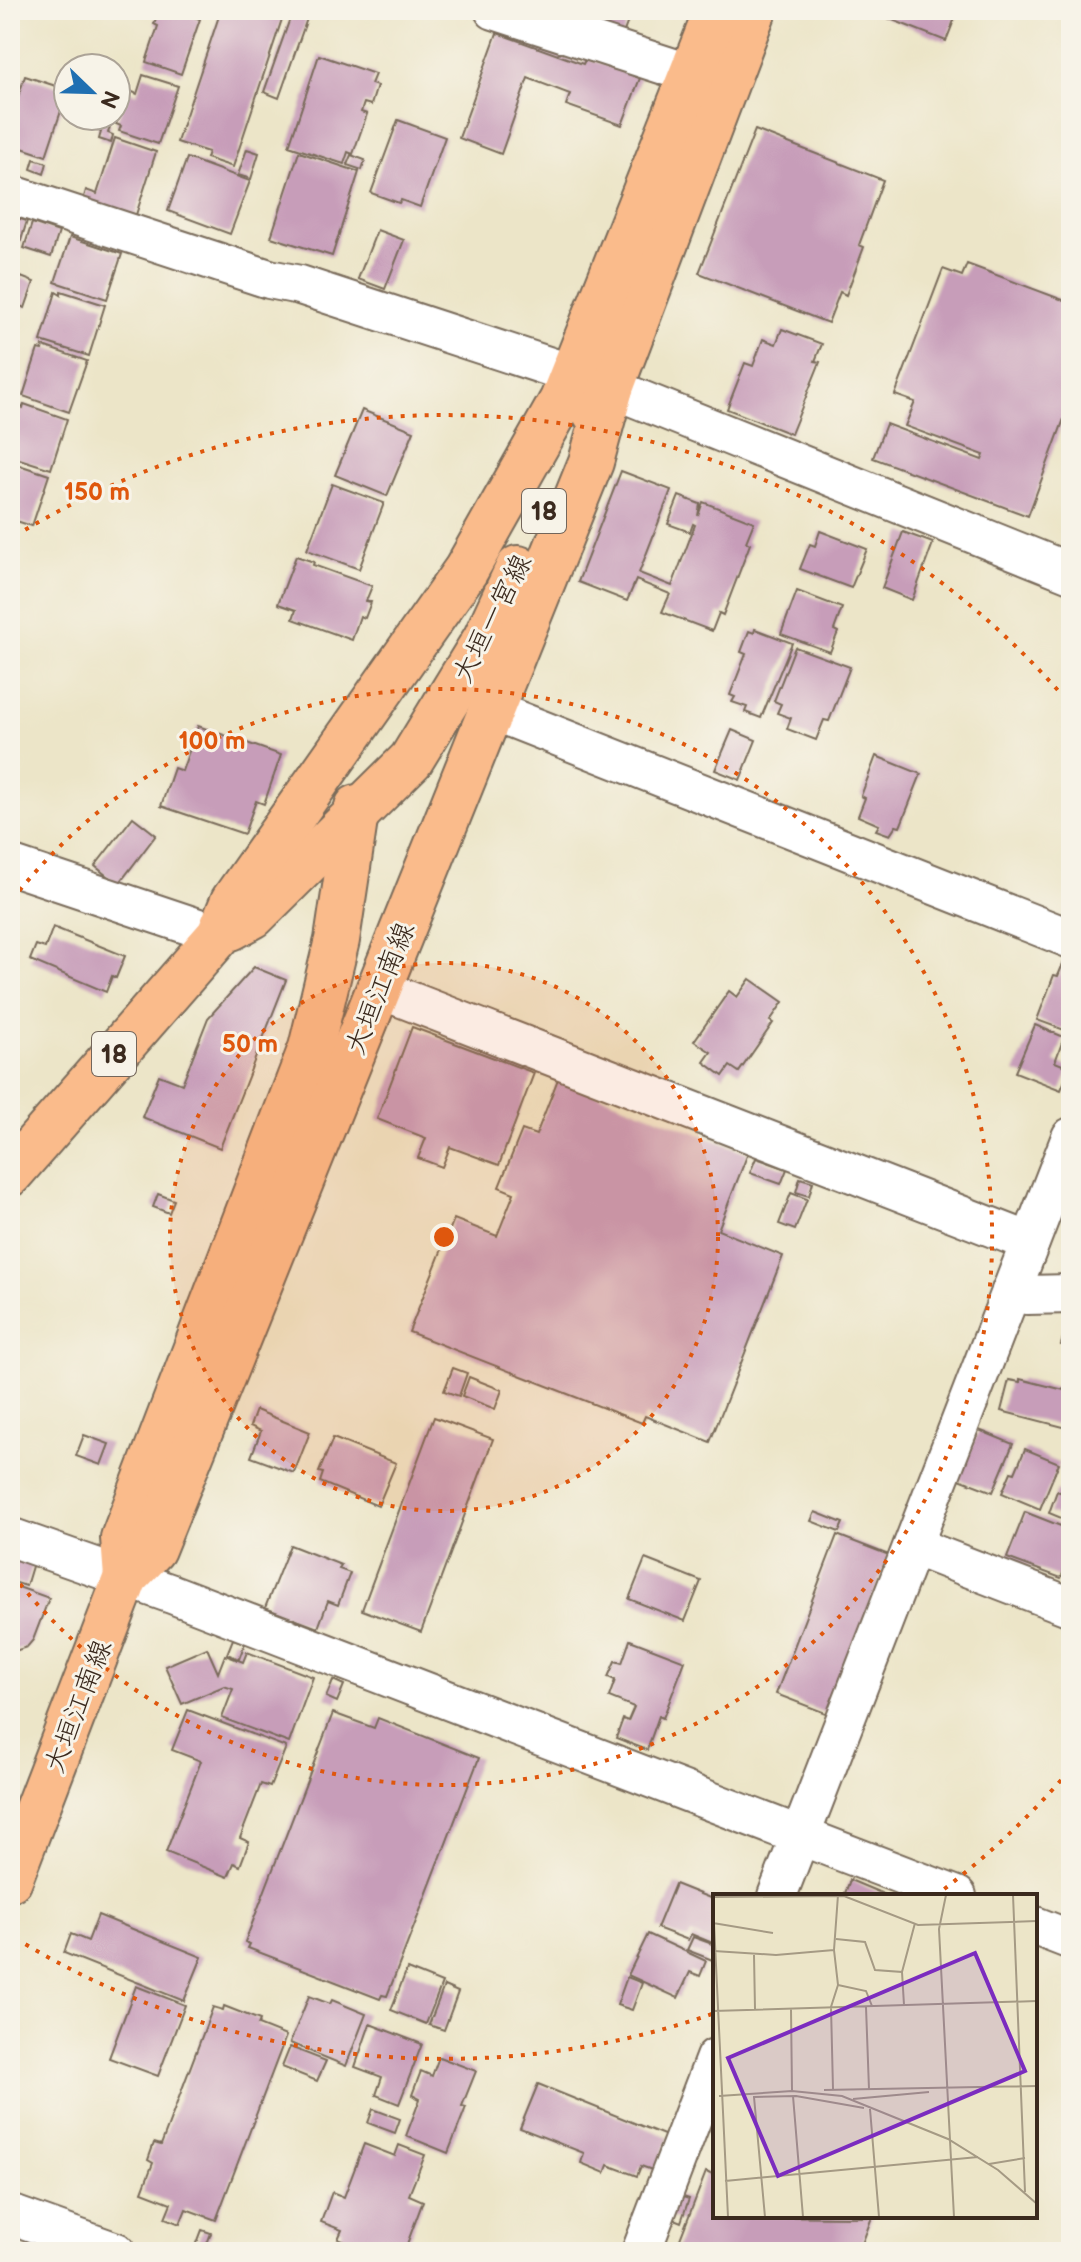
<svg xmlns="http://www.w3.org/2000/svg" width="1081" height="2262" viewBox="0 0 1081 2262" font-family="'Balsamiq Sans','Klee One',sans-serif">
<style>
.building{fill:#c79db9}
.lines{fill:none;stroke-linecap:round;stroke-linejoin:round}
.minor-casing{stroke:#796b5a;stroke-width:42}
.major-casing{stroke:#796b5a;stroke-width:48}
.minor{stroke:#fff;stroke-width:38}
.major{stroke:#fabb8b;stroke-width:44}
.ring{fill:none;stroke:#df570d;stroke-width:4;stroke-dasharray:4 8}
.labels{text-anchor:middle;stroke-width:6;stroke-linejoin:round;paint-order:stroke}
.shield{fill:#f7f3e8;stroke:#73665b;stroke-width:2}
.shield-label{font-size:26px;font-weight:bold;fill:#3b2a1e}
.street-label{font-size:28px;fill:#3b2a1e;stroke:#f7f3e8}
.inset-road{fill:none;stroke:#a59a84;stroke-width:2}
.view{fill:#7b2cbf;fill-opacity:0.15;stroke:#7b2cbf;stroke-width:4}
.inset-edge{fill:none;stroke:#3b2a1e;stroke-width:4}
.centre{fill:#df570d;stroke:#f7f3e8;stroke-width:4}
.ring-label{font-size:24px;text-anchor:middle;font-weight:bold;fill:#df570d;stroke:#f7f3e8;stroke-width:6;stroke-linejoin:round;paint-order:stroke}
</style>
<rect width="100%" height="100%" fill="#f7f3e8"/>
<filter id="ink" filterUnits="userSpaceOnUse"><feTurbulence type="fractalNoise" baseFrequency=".0125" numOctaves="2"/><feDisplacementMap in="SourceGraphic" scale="16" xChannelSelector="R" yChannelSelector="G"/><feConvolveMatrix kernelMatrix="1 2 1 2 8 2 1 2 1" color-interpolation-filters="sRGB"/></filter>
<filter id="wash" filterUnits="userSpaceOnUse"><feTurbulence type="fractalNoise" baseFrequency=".006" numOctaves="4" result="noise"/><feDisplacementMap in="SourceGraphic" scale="32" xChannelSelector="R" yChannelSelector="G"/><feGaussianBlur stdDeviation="1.8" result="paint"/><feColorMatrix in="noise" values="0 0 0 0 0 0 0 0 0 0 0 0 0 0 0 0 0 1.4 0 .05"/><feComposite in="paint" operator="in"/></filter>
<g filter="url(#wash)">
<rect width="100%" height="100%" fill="#ece5c8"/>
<g id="blocks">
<g class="building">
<path d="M159,10H175L200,19L181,74L146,62L158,26L154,24Z"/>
<path d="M221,10H285L233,167L206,158L208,152L177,142Z"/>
<path d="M293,10H310L279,98L264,92Z"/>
<path d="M549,10H632L622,37Z"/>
<path d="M867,10H958L946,41Z"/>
<path d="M497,33L583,64L586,58L640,78L622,125L566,105L570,94L528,78L501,154L459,138Z"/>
<path d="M319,55L375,74L371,84L377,86L371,105L364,103L361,112L367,114L353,154L348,152L344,164L289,146Z"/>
<path d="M143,75L178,86L158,144L119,131L121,126L116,124L128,90L137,94Z"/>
<path d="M25,76L68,90L46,156L10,144V122Z"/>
<path d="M398,120L445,137L420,207L401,200L399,203L371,193Z"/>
<path d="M100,121L111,124L108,133L113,135L111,143L99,139L101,132L97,130Z"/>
<path d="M755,130L883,180L859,245L864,247L846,295L840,292L828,323L699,273Z"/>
<path d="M115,138L156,152L134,221L82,204L86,190L97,194Z"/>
<path d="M247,149L259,153L251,179L238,175Z"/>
<path d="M299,152L359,172L332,256L271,237Z"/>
<path d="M351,155L365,160L362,170L347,165Z"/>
<path d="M187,158L250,181L230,234L168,211Z"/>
<path d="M34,159L47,163L44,174L31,169Z"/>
<path d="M10,216L27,221L11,273L14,274L11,284Z"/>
<path d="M32,223L59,232L51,257L24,248Z"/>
<path d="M377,230L404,240L385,289L358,279Z"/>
<path d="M70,237L122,254L107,299L55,282Z"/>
<path d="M967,264L1071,303V400L1028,516L873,458L886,424L982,460L984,455L905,426L915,402L895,395L943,269L962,276Z"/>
<path d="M21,277L34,282L25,308L12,303Z"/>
<path d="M61,291L105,305L89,356L41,341L56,292L61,295Z"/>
<path d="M782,329L822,344L815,361L820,362L791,434L727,409L745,363L753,366L763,339L776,344Z"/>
<path d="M43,346L87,361L69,412L23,396L38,349L42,350Z"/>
<path d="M24,404L67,419L51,469L10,456V430L18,406L23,408Z"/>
<path d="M362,410L414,431L387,496L335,475Z"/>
<path d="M10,462L49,475L32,526L10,519Z"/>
<path d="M621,471L671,490L639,573L672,586L695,525L693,524L690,532L668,524L679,496L700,504L698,516L703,502L754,522L746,542L750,544L723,615L719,613L712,631L662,612L670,594L636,580L627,601L578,582Z"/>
<path d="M332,484L384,503L359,569L307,550Z"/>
<path d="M820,531L867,549L851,588L800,569L810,544L815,546Z"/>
<path d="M903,532L933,543L912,600L882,588Z"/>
<path d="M296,556L314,562L313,565L372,586L366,601L371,602L365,618L360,616L352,640L293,619L296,610L278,604Z"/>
<path d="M797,591L842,608L834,630L838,632L830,652L781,634Z"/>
<path d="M755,629L792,643L761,718L745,712L747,707L732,702L735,697L730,695L746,654L741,652L749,631L754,633Z"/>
<path d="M795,647L850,667L829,721L824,720L816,740L787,729L791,718L777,713L781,704L774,701Z"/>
<path d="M198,726L281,755L264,804L256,801L244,834L161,806L174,768L182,771Z"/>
<path d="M732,730L756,740L740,780L715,770Z"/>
<path d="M876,756L921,774L900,827L896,826L890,835L876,830L879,825L858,816L865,798L861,796Z"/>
<path d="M133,817L156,835L118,885L95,866Z"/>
<path d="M53,927L125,956L116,978L112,976L106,992L30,960L36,945L45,948Z"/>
<path d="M1067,954L1071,956V1041L1067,1040L1070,1032L1037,1020L1054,975L1058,976Z"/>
<path d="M254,967L286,980L220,1148L142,1117L159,1075L182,1084L208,1018Z"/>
<path d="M750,979L783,1002L770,1021L773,1023L739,1072L730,1066L723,1076L704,1062L711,1052L694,1041L729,991L737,997Z"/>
<path d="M1035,1025L1064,1037L1055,1062L1070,1068L1061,1090L1015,1072Z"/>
<path d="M412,1027L534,1073L499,1165L450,1147L442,1167L418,1158L426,1138L377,1119Z"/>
<path d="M558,1079L748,1153L718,1230L783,1256L710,1442L645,1416L642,1423L409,1332L454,1219L497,1236L514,1193L499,1187L522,1130L536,1135Z"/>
<path d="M756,1158L787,1169L781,1184L750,1173Z"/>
<path d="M800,1178L813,1182L809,1196L796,1192Z"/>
<path d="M791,1193L807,1199L795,1230L779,1224Z"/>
<path d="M158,1194L174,1200L169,1213L153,1207Z"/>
<path d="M1068,1319L1071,1320V1347L1061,1345Z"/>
<path d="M453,1368L467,1373L459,1396L444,1391Z"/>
<path d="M1068,1375H1071V1429L1001,1411L1009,1380L1020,1382V1379L1064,1390Z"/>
<path d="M469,1377L502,1390L495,1409L462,1396Z"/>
<path d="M256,1410L310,1432L294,1473L251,1457L261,1431L250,1426Z"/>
<path d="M434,1417L493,1439L421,1632L362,1610Z"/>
<path d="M979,1430L1013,1444L993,1492L954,1477L963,1454L968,1456Z"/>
<path d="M84,1435L109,1444L101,1465L76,1456Z"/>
<path d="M333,1438L396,1463L378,1506L320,1482L323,1473L319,1472Z"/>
<path d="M1025,1449L1059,1463L1040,1509L1002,1493L1011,1472L1015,1473Z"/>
<path d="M1071,1474V1522L1049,1513L1057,1491L1063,1493Z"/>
<path d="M815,1512L843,1523L839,1532L811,1521Z"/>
<path d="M1025,1512L1071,1530V1553L1061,1578L1007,1558Z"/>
<path d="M837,1535L889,1555L828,1714L776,1694Z"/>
<path d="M290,1545L341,1565L339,1569L350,1573L338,1605L328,1601L318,1628L265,1608Z"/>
<path d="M10,1555L33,1563L26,1586L10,1581Z"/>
<path d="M645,1559L701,1581L685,1621L629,1599Z"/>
<path d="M10,1584L49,1598L33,1640L27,1647L15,1651L10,1650Z"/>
<path d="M233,1639L245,1643L239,1659L227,1654Z"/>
<path d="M630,1640L685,1661L663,1718L659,1716L647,1750L616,1738L623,1719L628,1721L634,1707L609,1697L615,1680L608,1677L615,1661L622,1663Z"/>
<path d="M207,1648L218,1673L225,1655L243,1662L247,1652L313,1677L289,1743L222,1718L233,1689L224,1686L182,1704L165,1666Z"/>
<path d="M333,1680L344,1685L337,1702L326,1697Z"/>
<path d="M188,1710L286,1747L270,1787L261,1784L240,1838L249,1842L240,1866L234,1863L228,1877L166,1852L201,1761L172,1750Z"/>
<path d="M333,1713L374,1728L378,1718L479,1758L387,1996L382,1995L380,1999L248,1948L250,1944L245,1942Z"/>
<path d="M850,1880L888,1896H844Z"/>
<path d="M675,1884L715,1900V1944L691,1934L688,1940L657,1928Z"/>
<path d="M98,1915L202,1957L184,2001L64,1953L71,1934L88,1941Z"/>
<path d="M648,1934L706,1961L700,1976L690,1972L678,1998L628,1975Z"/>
<path d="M693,1937L715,1945V1961L687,1950Z"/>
<path d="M407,1969L442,1983L426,2024L391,2010Z"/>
<path d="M627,1977L642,1983L632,2010L617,2005Z"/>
<path d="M136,1986L185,2005L158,2076L109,2058Z"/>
<path d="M444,1986L458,1992L444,2030L429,2025Z"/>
<path d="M309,1996L330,2004L332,2000L366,2014L346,2066L290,2043Z"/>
<path d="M224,2006L260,2020L258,2025L286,2036L216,2220L186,2209L180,2224L165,2218L171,2203L142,2192L153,2163L148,2160L154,2143L161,2145L213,2007L223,2010Z"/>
<path d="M370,2024L422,2044L399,2104L376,2095L382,2077L355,2067Z"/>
<path d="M290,2047L326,2061L317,2081L282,2067Z"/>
<path d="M439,2057L476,2071L462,2106L466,2107L448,2153L406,2136L420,2099L412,2095L421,2071L432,2076Z"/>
<path d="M538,2084L669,2137L655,2171L641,2166L637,2176L608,2165L605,2173L581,2163L584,2153L520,2128Z"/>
<path d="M373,2109L400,2119L395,2133L368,2123Z"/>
<path d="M364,2144L395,2156L399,2145L425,2155L409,2195L423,2201L404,2252H351L348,2251L350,2244L338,2239L342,2230L321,2222L332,2192L344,2197Z"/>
<path d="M706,2172L715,2176V2216L872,2217L859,2252H675Z"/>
<path d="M677,2195L689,2199L681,2222L669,2217Z"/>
<path d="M202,2230L211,2233L205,2249L196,2246Z"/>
</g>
</g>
</g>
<g filter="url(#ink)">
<use href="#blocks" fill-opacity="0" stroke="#796b5a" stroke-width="2"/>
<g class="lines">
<g class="minor-casing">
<g id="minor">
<path d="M494,10L692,74"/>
<path d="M10,194L269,279L300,285L572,374"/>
<path d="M611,388L1071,573"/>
<path d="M491,710L1071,939"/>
<path d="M10,865L219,935"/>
<path d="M379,989L1030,1242"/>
<path d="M1011,1291L1027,1295L1071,1294"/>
<path d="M10,1537L172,1594L957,1896"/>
<path d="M913,1546L1071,1607"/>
<path d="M777,1896L1071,1137"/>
<path d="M1035,1926L1071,1940"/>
<path d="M10,2214L116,2252"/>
<path d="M641,2252L715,2058"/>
</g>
</g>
<g class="major-casing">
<g id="major">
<path d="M595,413L611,388L754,10"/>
<path d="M231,928L253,916L411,760L485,639L518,568"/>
<path d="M10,1174L219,935L233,901L466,570L562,400L717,10"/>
<path d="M126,1577L123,1538L311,1048L337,940L357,807"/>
<path d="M10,1879L126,1577L153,1549L591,462L611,388"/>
</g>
</g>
<use href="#minor" class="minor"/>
<use href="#major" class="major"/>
</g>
</g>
<circle cx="444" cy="1237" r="274" fill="#df570d" fill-opacity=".12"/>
<g class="ring">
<circle cx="444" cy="1237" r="274"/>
<path d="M12 900A548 548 0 1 1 12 1574"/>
<path d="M1069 1771A822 822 0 0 1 939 1893M712 2014A822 822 0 0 1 15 1938M15 536A822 822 0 0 1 1069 703"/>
</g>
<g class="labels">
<g class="shield">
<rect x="522" y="489" width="44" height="44" rx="6"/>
<rect x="92" y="1032" width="44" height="44" rx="6"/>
</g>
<g class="shield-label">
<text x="544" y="520">18</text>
<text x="114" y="1063">18</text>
</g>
<g class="street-label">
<text transform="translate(491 618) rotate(-63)" y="10">大垣一宮線</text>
<text transform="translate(379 988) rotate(-68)" y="10">大垣江南線</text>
<text transform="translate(77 1706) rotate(-69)" y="10">大垣江南線</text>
</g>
</g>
<g transform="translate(713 1894)">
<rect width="324" height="324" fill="#ece5c8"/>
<path class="inset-road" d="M233,1L226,35L241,323M300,1L312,298M0,3L131,2L205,31L324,27M0,8L15,323M0,29L60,39M123,45L152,48L162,76L189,78L191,111M1,57L63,61L121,56M41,61L42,115M189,78L202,29M125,91L153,97L159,112M153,113L156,195M78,115L79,196M0,117L324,107M120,195L118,113L125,91L121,56L125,1M111,196L324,192M6,202L79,197L129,202L235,245L285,276L324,310M80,202L90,323M40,203L83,202L151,214M41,203L52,323M140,205L216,198M157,215L166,323M276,270L312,264M12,287L265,263"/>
<path class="view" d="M262,59L312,177L65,282L15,164Z"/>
<rect width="324" height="324" class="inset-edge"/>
</g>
<circle cx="444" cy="1237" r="12" class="centre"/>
<g class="ring-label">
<text x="97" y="500">150 m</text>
<text x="212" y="749">100 m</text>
<text x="250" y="1052">50 m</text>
</g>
<rect width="1081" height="2262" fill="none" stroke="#f7f3e8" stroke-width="40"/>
<g transform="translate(92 92) rotate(113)"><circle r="38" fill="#f7f3e8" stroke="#aca397" stroke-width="2"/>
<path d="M0-6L14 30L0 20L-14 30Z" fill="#1f6fb2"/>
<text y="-12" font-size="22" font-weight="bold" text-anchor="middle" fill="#3b2a1e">N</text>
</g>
</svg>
